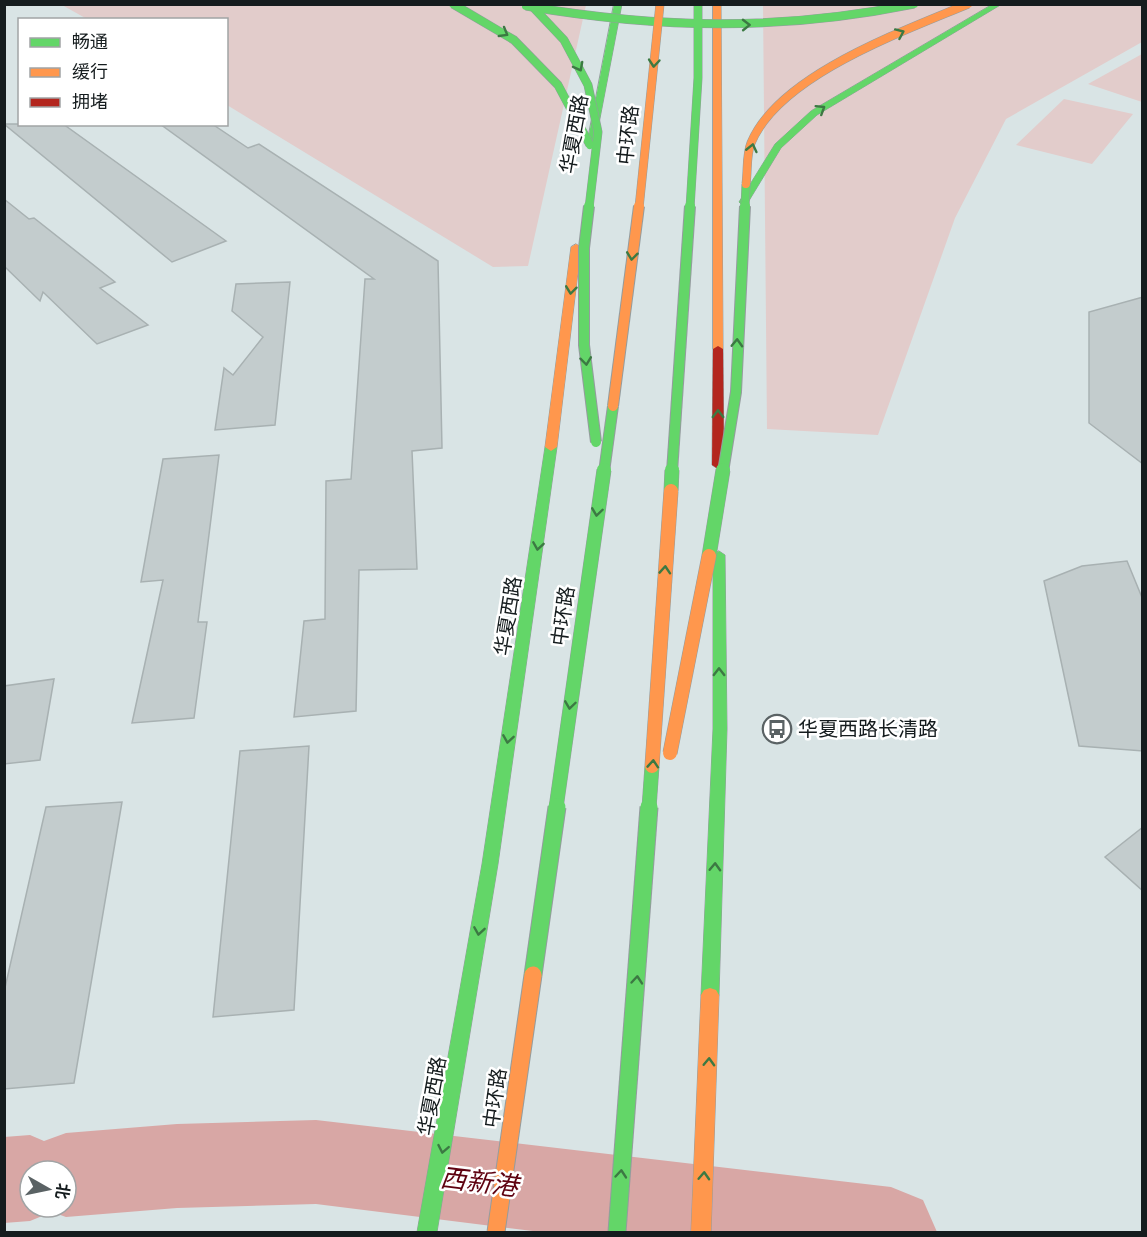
<svg xmlns="http://www.w3.org/2000/svg" width="1147" height="1237" viewBox="0 0 1147 1237" font-family="'Playfair Display','Noto Sans SC',serif">
<style>
.green{fill:#e2cccb}
.lines{fill:none;stroke-linecap:round;stroke-linejoin:round}
.river{fill:#d8a7a5;fill-rule:evenodd}
.building{fill:#c3cccd;stroke:#a8b1b2;stroke-width:1.5}
.fast-casing{stroke:#949c9e;stroke-width:1}
.slow-casing{stroke:#949c9e;stroke-width:1}
.jam-casing{stroke:#949c9e;stroke-width:1}
.fast{fill:#63d668;fill-rule:evenodd}
.slow{fill:#ff974d;fill-rule:evenodd}
.jam{fill:#b3261e;fill-rule:evenodd}
.fast-bridge-far3-casing{stroke:#949c9e;stroke-width:9;stroke-linecap:butt}
.fast-bridge-far2-casing{stroke:#949c9e;stroke-width:12;stroke-linecap:butt}
.fast-bridge-far1-casing{stroke:#949c9e;stroke-width:15;stroke-linecap:butt}
.fast-bridge-casing{stroke:#949c9e;stroke-width:19;stroke-linecap:butt}
.slow-bridge-far3-casing{stroke:#949c9e;stroke-width:9;stroke-linecap:butt}
.slow-bridge-far2-casing{stroke:#949c9e;stroke-width:12;stroke-linecap:butt}
.slow-bridge-far1-casing{stroke:#949c9e;stroke-width:15;stroke-linecap:butt}
.slow-bridge-casing{stroke:#949c9e;stroke-width:19;stroke-linecap:butt}
.fast-bridge-far3{stroke:#63d668;stroke-width:8}
.fast-bridge-far2{stroke:#63d668;stroke-width:10}
.fast-bridge-far1{stroke:#63d668;stroke-width:14}
.fast-bridge{stroke:#63d668;stroke-width:17}
.slow-bridge-far3{stroke:#ff974d;stroke-width:8}
.slow-bridge-far2{stroke:#ff974d;stroke-width:10}
.slow-bridge-far1{stroke:#ff974d;stroke-width:14}
.slow-bridge{stroke:#ff974d;stroke-width:17}
.oneway{stroke:#3c7943}
.labels{text-anchor:middle;stroke-width:5;stroke-linejoin:round;paint-order:stroke}
.street-label{font-size:20px;fill:#151c1e;stroke:#fff}
.poi-label{font-size:20px;fill:#151c1e;stroke:#fff;text-anchor:start}
.near-water-label{font-size:26px;font-style:italic;fill:#5e0210;stroke:#fff}
</style>
<rect width="100%" height="100%" fill="#d9e4e5"/>
<g class="green">
<path d="M62,5H586L528,266L493,267L227,105L226,20L87,19Z"/>
<path d="M763,5H1142V42L1006,119L955,218L878,435L767,429Z"/>
<path d="M1142,54V102L1088,84Z"/>
<path d="M1064,99L1133,114L1092,164L1016,145Z"/>
</g>
<g class="lines">
<path class="river" d="M316,1120L891,1187L923,1200L937,1232H541L316,1204L177,1208L66,1217L52,1212L30,1221L4,1223V1137L30,1135L44,1141L66,1133L177,1124ZM30,1171H66V1207H30Z"/>
</g>
<g class="building">
<path d="M4,124H63L226,241L172,262Z"/>
<path d="M160,124H212L248,148L259,144L438,261L442,448L412,451L417,569L359,570L356,711L294,717L304,621L325,619L326,481L351,479L365,279H374Z"/>
<path d="M4,199L29,219L34,218L115,282L100,288L148,325L97,344L43,292L40,301L4,266Z"/>
<path d="M290,282L275,425L215,430L224,368L233,375L263,337L232,311L236,284Z"/>
<path d="M1143,297V464L1089,423V312Z"/>
<path d="M219,455L198,622H207L194,718L132,723L163,580L141,582L163,459Z"/>
<path d="M1127,561L1143,600V751L1079,746L1044,581L1082,566Z"/>
<path d="M54,679L40,760L4,764V686Z"/>
<path d="M309,746L294,1010L213,1017L240,751Z"/>
<path d="M122,802L74,1083L4,1089V992L46,807Z"/>
<path d="M1143,827V891L1105,857Z"/>
</g>
<g class="lines">
<g class="fast-casing">
<g id="fast">
<path d="M614,4H622L596,139L592,142L588,139Z"/>
<path d="M993,4H1002L817,115L781,148L747,204H741L739,202L775,144L811,111Z"/>
<path d="M551,443L557,447L498,864L437,1232H417L482,864L545,447Z"/>
<path d="M719,551L725,555L727,729L719,995L716,1000L710,1002L704,1000L701,995L713,729V555Z"/>
</g>
</g>
<g class="slow-casing">
<g id="slow">
<path d="M713,4H721L723,349L718,352L713,349Z"/>
<path d="M576,244L581,247L557,447L551,451L545,447L571,247Z"/>
<path d="M710,988L716,990L719,995L711,1232H691L701,995L704,990Z"/>
</g>
</g>
<g class="jam-casing">
<path id="jam" d="M718,346L723,349L724,465L718,469L712,465L713,349Z"/>
</g>
<use href="#fast" class="fast"/>
<use href="#slow" class="slow"/>
<use href="#jam" class="jam"/>
<g class="fast-bridge-far3-casing">
<g id="fast-bridge-far3">
<path d="M453,4L514,40L558,85L590,145"/>
<path d="M530,4L564,40L588,85L598,132L589,208"/>
<path d="M526,6C660,29 781,31 914,4"/>
<path d="M690,208L698,78V4"/>
<path d="M745,208L746,184"/>
</g>
</g>
<g class="fast-bridge-far2-casing">
<g id="fast-bridge-far2">
<path d="M589,206L584,248V345L596,442"/>
<path d="M604,472L613,406"/>
<path d="M672,472L690,206"/>
<path d="M723,472L736,392L745,206"/>
</g>
</g>
<g class="fast-bridge-far1-casing">
<g id="fast-bridge-far1">
<path d="M671,491L672,470"/>
<path d="M709,556L723,470"/>
<path d="M556,808L604,470"/>
<path d="M649,808L652,766"/>
</g>
</g>
<g class="fast-bridge-casing">
<g id="fast-bridge">
<path d="M533,975L557,807"/>
<path d="M617,1232L649,807"/>
</g>
</g>
<g class="slow-bridge-far3-casing">
<g id="slow-bridge-far3">
<path d="M746,184C748,171 746,155 751,143C779,75 904,31 968,4"/>
<path d="M639,208L660,4"/>
</g>
</g>
<g class="slow-bridge-far2-casing">
<path id="slow-bridge-far2" d="M613,406L639,206"/>
</g>
<g class="slow-bridge-far1-casing">
<g id="slow-bridge-far1">
<path d="M670,753L709,556"/>
<path d="M652,766L671,491"/>
</g>
</g>
<g class="slow-bridge-casing">
<path id="slow-bridge" d="M496,1232L533,975"/>
</g>
<use href="#fast-bridge-far3" class="fast-bridge-far3"/>
<use href="#fast-bridge-far2" class="fast-bridge-far2"/>
<use href="#fast-bridge-far1" class="fast-bridge-far1"/>
<use href="#fast-bridge" class="fast-bridge"/>
<use href="#slow-bridge-far3" class="slow-bridge-far3"/>
<use href="#slow-bridge-far2" class="slow-bridge-far2"/>
<use href="#slow-bridge-far1" class="slow-bridge-far1"/>
<use href="#slow-bridge" class="slow-bridge"/>
</g>
<defs><path id="oneway-chevron" d="M-2-3.5L2.5 0L-2 3.5" fill="none" stroke-width="1.6" stroke-linecap="round" stroke-linejoin="round" transform="scale(1.5)"/></defs>
<g class="oneway">
<use href="#oneway-chevron" transform="translate(746 25) rotate(-1)"/>
<use href="#oneway-chevron" transform="translate(504 33) rotate(30)"/>
<use href="#oneway-chevron" transform="translate(900 33) rotate(-24)"/>
<use href="#oneway-chevron" transform="translate(654 63) rotate(95)"/>
<use href="#oneway-chevron" transform="translate(579 67) rotate(62)"/>
<use href="#oneway-chevron" transform="translate(821 109) rotate(-32)"/>
<use href="#oneway-chevron" transform="translate(752 148) rotate(-77)"/>
<use href="#oneway-chevron" transform="translate(632 256) rotate(97)"/>
<use href="#oneway-chevron" transform="translate(571 290) rotate(97)"/>
<use href="#oneway-chevron" transform="translate(737 343) rotate(-88)"/>
<use href="#oneway-chevron" transform="translate(586 361) rotate(83)"/>
<use href="#oneway-chevron" transform="translate(718 414) rotate(-90)"/>
<use href="#oneway-chevron" transform="translate(597 512) rotate(98)"/>
<use href="#oneway-chevron" transform="translate(538 546) rotate(99)"/>
<use href="#oneway-chevron" transform="translate(665 570) rotate(-86)"/>
<use href="#oneway-chevron" transform="translate(719 672) rotate(-90)"/>
<use href="#oneway-chevron" transform="translate(570 705) rotate(98)"/>
<use href="#oneway-chevron" transform="translate(508 739) rotate(99)"/>
<use href="#oneway-chevron" transform="translate(653 764) rotate(-86)"/>
<use href="#oneway-chevron" transform="translate(715 867) rotate(-88)"/>
<use href="#oneway-chevron" transform="translate(479 931) rotate(99)"/>
<use href="#oneway-chevron" transform="translate(637 980) rotate(-85)"/>
<use href="#oneway-chevron" transform="translate(709 1062) rotate(-88)"/>
<use href="#oneway-chevron" transform="translate(443 1149) rotate(101)"/>
<use href="#oneway-chevron" transform="translate(621 1174) rotate(-85)"/>
<use href="#oneway-chevron" transform="translate(704 1176) rotate(-87)"/>
</g>
<defs>
<g id="bus-ring" transform="scale(1.5)"><circle r="9.5" fill="#fff" stroke="#5a6264" stroke-width="1.5"/><path d="M-5-6H5V4H4V6H2V4H-2V6H-4V4H-5ZM-3.5-4V0h7V-4ZM-3.5 1.2v1.5H-2V1.2ZM2 1.2v1.5H3.5V1.2Z" fill="#5a6264"/></g>
</defs>
<g fill-rule="evenodd">
<use href="#bus-ring" x="777" y="729"/>
</g>
<g class="labels">
<g class="street-label">
<text transform="translate(574 134) rotate(-80)" y="7">华夏西路</text>
<text transform="translate(628 135) rotate(-84)" y="7">中环路</text>
<text transform="translate(508 616) rotate(-81)" y="7">华夏西路</text>
<text transform="translate(563 616) rotate(-82)" y="7">中环路</text>
<text transform="translate(432 1096) rotate(-80)" y="7">华夏西路</text>
<text transform="translate(495 1098) rotate(-82)" y="7">中环路</text>
</g>
<g class="poi-label">
<text x="798" y="736">华夏西路长清路</text>
</g>
<g class="near-water-label">
<text transform="translate(479 1182) rotate(7)" y="9">西新港</text>
</g>
</g>
<rect width="1147" height="1237" fill="none" stroke="#151c1e" stroke-width="12"/>
<rect x="18" y="18" width="210" height="108" fill="#ffffff" stroke="#a1a4a5" stroke-width="1.5"/>
<rect x="30" y="38" width="30" height="9" fill="#63d668" stroke="#a1a4a5" stroke-width="1.5"/>
<text x="72" y="48" font-size="18" fill="#151c1e">畅通</text>
<rect x="30" y="68" width="30" height="9" fill="#ff974d" stroke="#a1a4a5" stroke-width="1.5"/>
<text x="72" y="78" font-size="18" fill="#151c1e">缓行</text>
<rect x="30" y="98" width="30" height="9" fill="#b3261e" stroke="#a1a4a5" stroke-width="1.5"/>
<text x="72" y="108" font-size="18" fill="#151c1e">拥堵</text>
<g transform="translate(48 1189) rotate(99)"><circle r="28" fill="#ffffff" stroke="#a1a4a5" stroke-width="1.5"/>
<path d="M0-4.5L10 22L0 15L-10 22Z" fill="#5a6264"/>
<text y="-9" font-size="16" font-weight="bold" text-anchor="middle" fill="#151c1e">北</text>
</g>
</svg>
